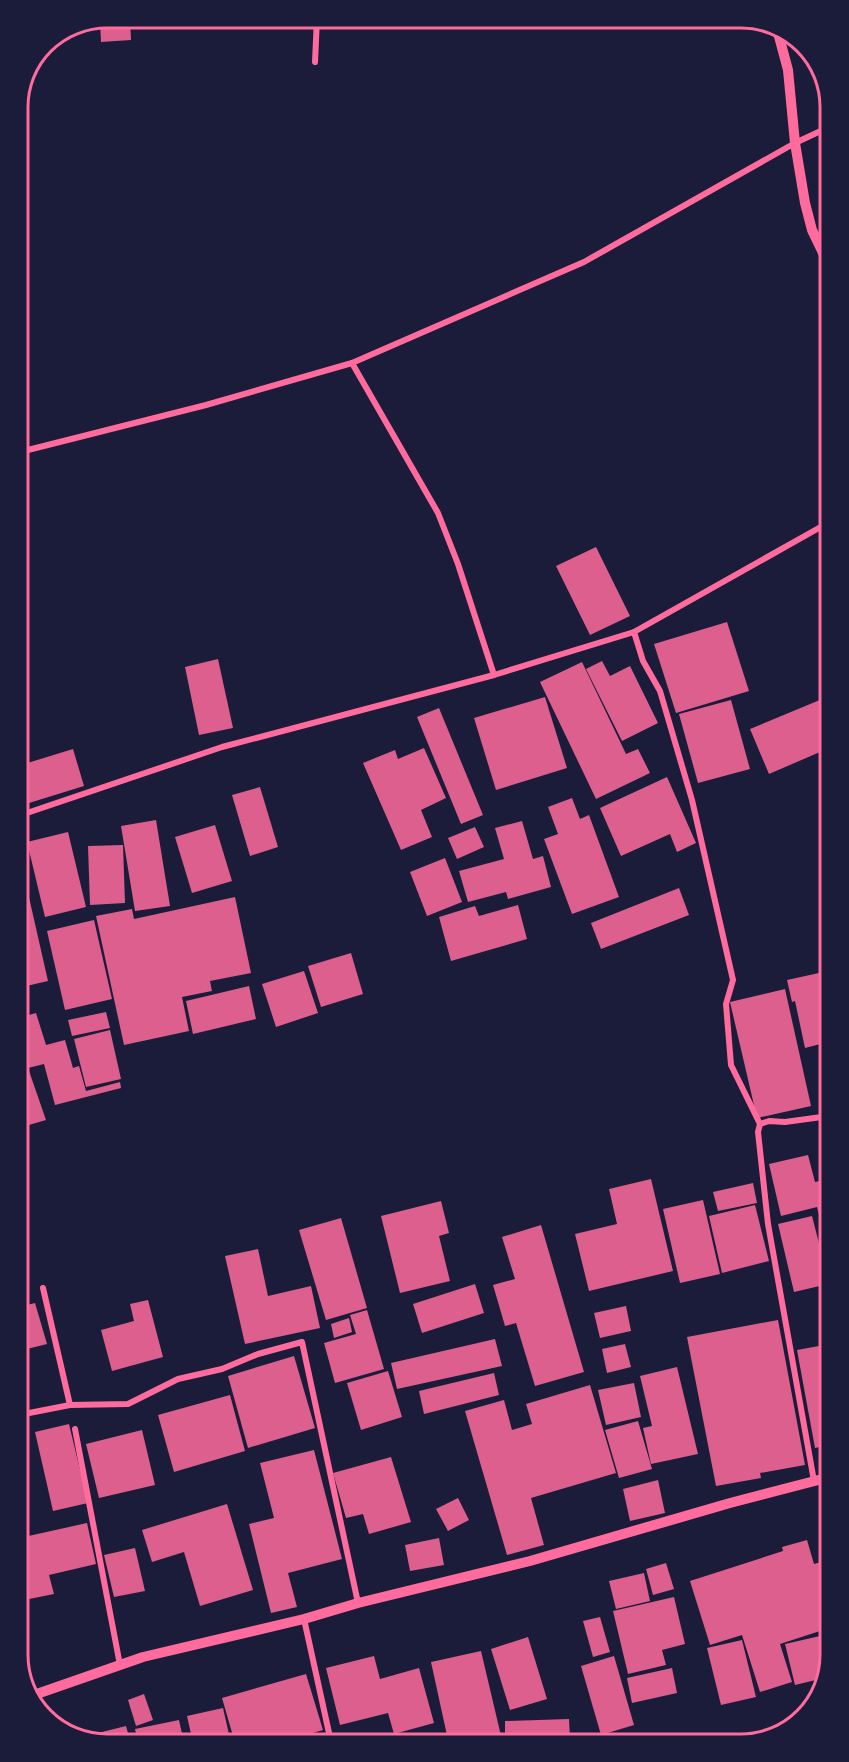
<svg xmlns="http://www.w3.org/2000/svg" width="849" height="1762" viewBox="0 0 849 1762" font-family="'Golos Text',sans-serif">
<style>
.building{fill:#dd5f8e}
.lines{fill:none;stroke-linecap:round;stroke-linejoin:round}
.minor{stroke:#ff6b9d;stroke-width:6}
.tertiary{stroke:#ff6b9d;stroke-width:10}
.rim{fill:none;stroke:#ff6b9d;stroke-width:3}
</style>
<rect width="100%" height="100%" fill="#1b1b3a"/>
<g class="building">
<path d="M108,18H130L131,40L101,42L100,21Z"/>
<path d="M596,547L630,616L590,635L556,566Z"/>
<path d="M727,622L749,691L676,713L654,644Z"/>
<path d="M218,659L233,728L199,735L185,667Z"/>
<path d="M602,661L610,676L630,666L658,723L622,741L586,669Z"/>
<path d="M582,662L626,754L638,749L650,773L596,799L540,682Z"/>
<path d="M545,697L567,768L496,790L474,718Z"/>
<path d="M827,697V749L769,774L750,729Z"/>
<path d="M731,700L750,769L698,783L679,714Z"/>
<path d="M439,708L483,815L461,824L417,717Z"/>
<path d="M424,748L446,798L421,810L432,837L401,850L363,763L395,750L398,759Z"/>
<path d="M73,749L84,786L29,803L21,776V765Z"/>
<path d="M667,777L696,843L677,852L670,834L621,856L600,808Z"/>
<path d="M260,787L278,847L250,856L232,795Z"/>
<path d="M572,798L580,819L589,815L619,897L572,914L544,839L558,834L548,807Z"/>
<path d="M156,820L170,906L135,911L121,826Z"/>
<path d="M522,821L533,859L543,856L551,887L508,899L506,892L468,902L459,871L504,859L495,828Z"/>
<path d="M215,825L232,881L192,893L175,837Z"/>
<path d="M475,827L484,847L457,859L448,838Z"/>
<path d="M68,832L86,907L45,917L27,842Z"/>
<path d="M123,845L125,903L90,905L88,846Z"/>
<path d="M445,858L462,902L427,916L410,872Z"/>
<path d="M21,862L48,981L22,987Z"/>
<path d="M679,888L689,915L601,949L591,923Z"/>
<path d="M235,897L251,973L210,981L212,991L182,997L189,1031L124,1045L96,916L132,909L134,919Z"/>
<path d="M518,905L527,939L451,961L439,917L475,906L479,916Z"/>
<path d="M94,920L112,999L65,1010L47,931Z"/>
<path d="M351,953L363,994L321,1007L308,966Z"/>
<path d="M304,971L318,1013L276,1027L262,984Z"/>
<path d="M828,971V1042L805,1048L795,1001L792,1002L787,980Z"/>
<path d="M249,986L256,1019L193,1034L186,1001Z"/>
<path d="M785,989L811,1106L757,1118L730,1002Z"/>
<path d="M106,1012L110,1028L72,1036L68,1020Z"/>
<path d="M36,1013L46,1045L65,1040L73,1068L79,1066L86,1091L120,1082L121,1088L55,1105L44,1064L28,1068L46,1120L22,1127V1017Z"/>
<path d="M110,1030L121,1079L86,1087L74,1039Z"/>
<path d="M808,1155L815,1182L829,1179V1254L817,1207L781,1216L769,1164Z"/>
<path d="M651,1179L673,1271L589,1291L575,1234L617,1224L609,1189Z"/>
<path d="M753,1183L757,1203L718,1211L713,1192Z"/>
<path d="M703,1200L720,1274L680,1283L663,1209Z"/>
<path d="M441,1201L449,1233L439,1236L450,1281L400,1293L381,1216Z"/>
<path d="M755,1205L769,1261L722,1273L709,1216Z"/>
<path d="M812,1216L829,1282L830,1306L824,1285L794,1292L778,1224Z"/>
<path d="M341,1218L367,1308L326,1320L299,1230Z"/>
<path d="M541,1225L584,1372L535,1386L516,1323L505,1326L493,1285L515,1279L502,1237Z"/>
<path d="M258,1249L268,1296L311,1286L320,1328L245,1344L225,1256Z"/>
<path d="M475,1284L484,1313L422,1333L413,1304Z"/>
<path d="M148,1300L163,1357L112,1371L101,1330L134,1321L130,1304Z"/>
<path d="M35,1303L47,1344L23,1350V1306Z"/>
<path d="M626,1306L631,1331L600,1338L594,1313Z"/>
<path d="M367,1310L384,1369L335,1383L324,1343L356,1334L350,1315Z"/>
<path d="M349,1318L352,1332L334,1338L331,1324Z"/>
<path d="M778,1320L805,1465L760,1473L761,1478L716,1486L687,1337Z"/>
<path d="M495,1339L502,1366L397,1389L391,1363Z"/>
<path d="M625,1344L631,1367L607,1373L602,1349Z"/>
<path d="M830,1344V1445L815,1448L797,1350Z"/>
<path d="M294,1356L315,1428L248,1448L228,1376Z"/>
<path d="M677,1367L698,1454L651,1464L643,1428L652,1426L640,1376Z"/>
<path d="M388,1371L402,1417L361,1430L347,1383Z"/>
<path d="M494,1373L499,1395L424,1414L419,1391Z"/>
<path d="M634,1383L641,1417L606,1425L598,1390Z"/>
<path d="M590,1385L616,1473L531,1498L544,1545L507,1555L465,1411L504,1400L512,1430L532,1424L526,1404Z"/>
<path d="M230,1395L245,1451L174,1472L158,1415Z"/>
<path d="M638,1421L652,1469L619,1478L605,1430Z"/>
<path d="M69,1424L88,1503L53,1511L35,1432Z"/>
<path d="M142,1430L155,1485L99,1498L86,1444Z"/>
<path d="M314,1450L342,1559L288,1573L297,1607L271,1613L249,1524L274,1518L260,1463Z"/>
<path d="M391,1457L411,1522L369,1534L363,1514L346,1518L333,1473Z"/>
<path d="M658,1480L665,1513L630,1521L623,1489Z"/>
<path d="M458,1498L469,1520L448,1531L436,1509Z"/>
<path d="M227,1504L253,1590L200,1606L184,1552L152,1562L142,1530Z"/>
<path d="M87,1523L96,1564L49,1575L54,1594L24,1600V1537Z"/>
<path d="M439,1538L444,1565L410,1571L405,1545Z"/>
<path d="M807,1540L814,1564L831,1559V1655L829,1661L820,1631L780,1644L792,1682L760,1692L742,1635L710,1645L690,1581L783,1551L782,1547Z"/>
<path d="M135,1548L145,1591L114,1597L104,1555Z"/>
<path d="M666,1563L674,1589L653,1595L646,1569Z"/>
<path d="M644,1573L650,1601L616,1609L609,1581Z"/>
<path d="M674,1597L685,1644L662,1650L666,1665L628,1674L613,1611Z"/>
<path d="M600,1617L610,1652L593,1657L583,1621Z"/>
<path d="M820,1636L828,1666L824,1678L795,1685L785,1644Z"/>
<path d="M528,1637L547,1699L510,1710L491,1649Z"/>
<path d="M742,1640L756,1697L721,1705L707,1648Z"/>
<path d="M481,1651L502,1740H448L431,1662Z"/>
<path d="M374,1656L380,1679L419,1668L434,1723L394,1734L388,1713L340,1725L326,1668Z"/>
<path d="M614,1656L634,1725L601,1735L581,1666Z"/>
<path d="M672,1668L677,1693L632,1703L627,1678Z"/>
<path d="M306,1674L323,1730L299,1737L301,1742L235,1743L222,1698Z"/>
<path d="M144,1694L153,1720L136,1726L128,1700Z"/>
<path d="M223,1708L231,1743H193L187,1716Z"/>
<path d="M569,1719L570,1739L505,1740V1721Z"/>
<path d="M179,1720L184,1743H138L135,1729Z"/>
<path d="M126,1726L131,1744H102L82,1737Z"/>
</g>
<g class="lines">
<g class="minor">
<path d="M315,62L317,18"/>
<path d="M352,363L438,513L458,564L494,675"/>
<path d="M20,452L206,405L352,363L584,262L795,143L825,129"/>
<path d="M634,632L643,661L660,691L692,800L733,980L726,1004L731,1065L760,1124"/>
<path d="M21,815L222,747L494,675L634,632L826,524"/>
<path d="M43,1288L70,1405"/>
<path d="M24,1414L70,1405L128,1404L178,1379L222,1369L258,1354L302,1342L358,1603"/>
<path d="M75,1429L120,1665"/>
<path d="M814,1481L768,1224L758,1132L760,1124L769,1121L785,1122L829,1116"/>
<path d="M304,1619L331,1742"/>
</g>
<g class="tertiary">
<path d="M777,29L788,70L795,143L805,203L812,230L825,257"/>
<path d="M31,1696L143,1657L304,1619L358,1603L530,1561L730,1503L830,1477"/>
</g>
</g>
<path d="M0 0H849V1762H0ZM107 28H741A79 79 0 0 1 820 107V1655A79 79 0 0 1 741 1734H107A79 79 0 0 1 28 1655V107A79 79 0 0 1 107 28Z" fill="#1b1b3a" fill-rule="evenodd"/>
<path class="rim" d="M107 28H741A79 79 0 0 1 820 107V1655A79 79 0 0 1 741 1734H107A79 79 0 0 1 28 1655V107A79 79 0 0 1 107 28Z"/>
</svg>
